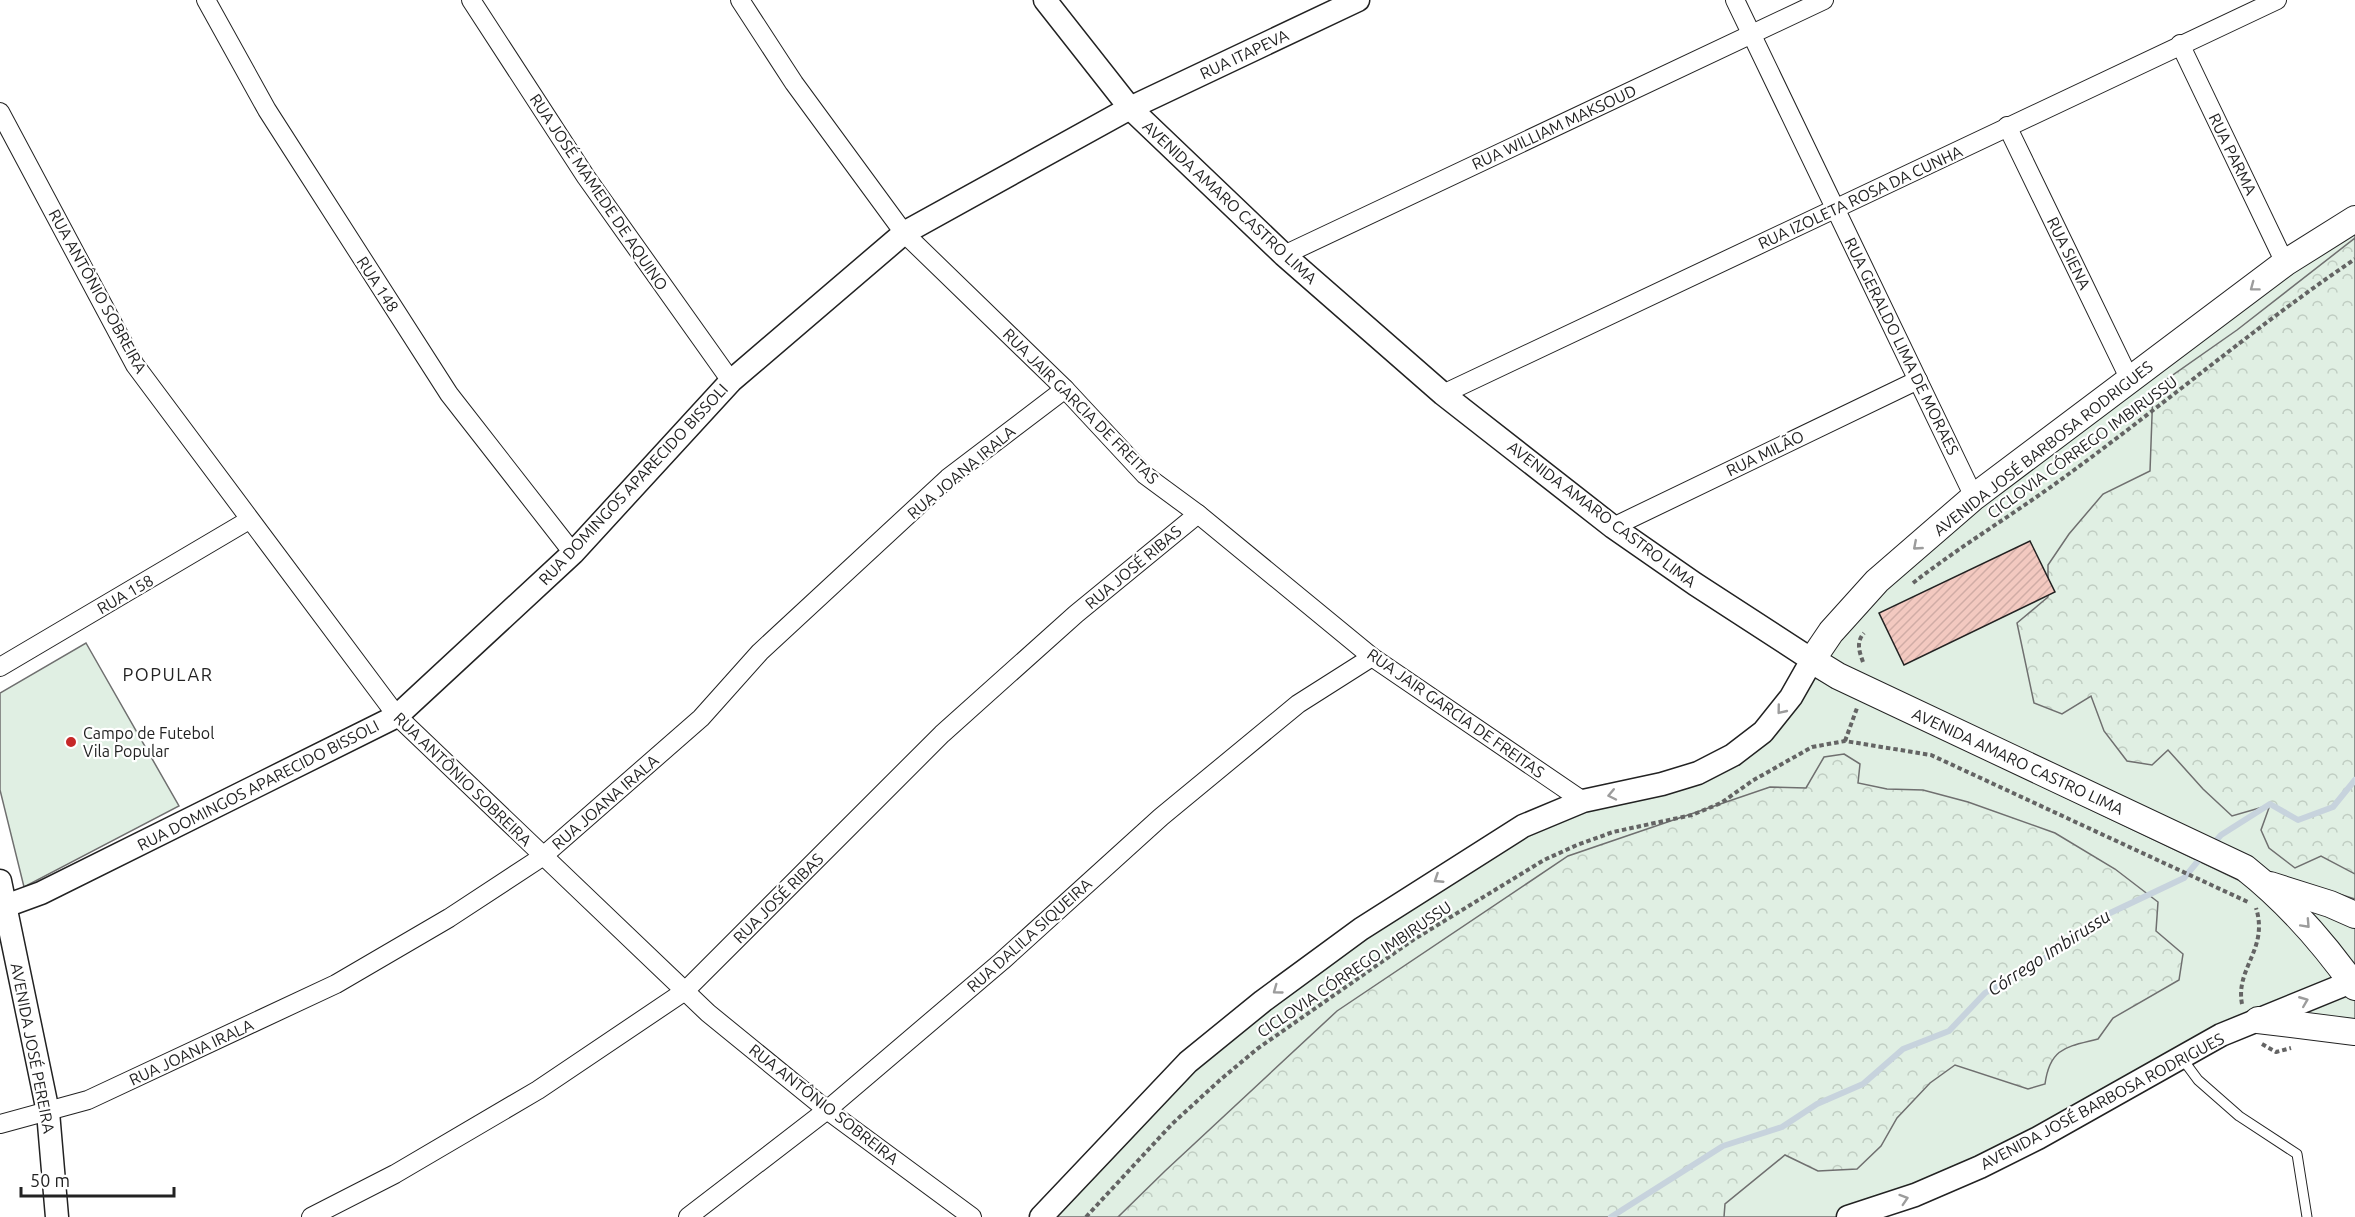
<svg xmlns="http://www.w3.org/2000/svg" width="2355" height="1217" viewBox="0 0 2355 1217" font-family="Ubuntu,sans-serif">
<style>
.green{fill:#e0efe3;stroke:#6f6f6f;stroke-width:1.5}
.forest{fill:url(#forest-crowns);stroke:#6f6f6f;stroke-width:1.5}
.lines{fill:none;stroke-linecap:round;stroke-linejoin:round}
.stream{stroke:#c7d3dd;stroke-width:6}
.building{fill:url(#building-hatch);stroke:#222;stroke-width:1.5}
.service-casing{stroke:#222;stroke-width:11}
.minor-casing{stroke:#222;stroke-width:20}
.tertiary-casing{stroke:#222;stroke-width:25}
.secondary-casing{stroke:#222;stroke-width:28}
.path{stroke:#646464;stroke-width:4;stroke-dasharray:4.5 3;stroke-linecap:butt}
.service{stroke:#fff;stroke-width:9}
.minor{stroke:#fff;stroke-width:18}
.tertiary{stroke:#fff;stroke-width:22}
.secondary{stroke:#fff;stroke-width:26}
.oneway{stroke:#9c9c9c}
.poi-dot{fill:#c62828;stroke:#fff;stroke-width:2}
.labels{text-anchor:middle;stroke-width:4.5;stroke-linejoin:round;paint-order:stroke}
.street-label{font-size:16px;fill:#222;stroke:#fff}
.poi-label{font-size:16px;fill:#222;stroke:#fff;text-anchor:start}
.neighbourhood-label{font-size:18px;letter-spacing:1.5px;fill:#222;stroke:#fff}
.water-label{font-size:18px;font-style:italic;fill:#222;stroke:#fff}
</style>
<defs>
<pattern id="forest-crowns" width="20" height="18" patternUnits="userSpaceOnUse" patternTransform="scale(1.5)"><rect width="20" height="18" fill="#e0efe3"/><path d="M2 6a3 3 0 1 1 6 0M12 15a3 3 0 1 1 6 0" fill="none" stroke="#c0cdc2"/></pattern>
<pattern id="building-hatch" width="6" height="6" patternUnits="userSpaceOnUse" patternTransform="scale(1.5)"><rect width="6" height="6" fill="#f3c9c0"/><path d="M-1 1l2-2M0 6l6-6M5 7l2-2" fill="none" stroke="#d0aca5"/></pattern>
</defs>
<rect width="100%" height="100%" fill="#fff"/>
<g class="green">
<path d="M2355,220V899L2264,870L1818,655L1881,582Z"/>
<path d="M86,643L179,806L24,887L0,790V693Z"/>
<path d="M1807,674L2255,888L2355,920V1025L2248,1029L1867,1217H1042L1253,1010L1514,835L1724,765Z"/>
</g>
<g class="forest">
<path d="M2355,238V874L2321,856L2295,868L2269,848L2261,830L2270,805L2232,816L2203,789L2168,750L2152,765L2127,761L2104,731L2091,696L2062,714L2034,703L2017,623L2048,597V565L2069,534L2103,494L2150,471L2153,389L2237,330Z"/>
<path d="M1844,754L1860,764L1858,783L1887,789L1923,790L1968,802L2055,833L2115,869L2158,902L2156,931L2183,954L2179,980L2113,1018L2098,1039C2067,1047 2050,1047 2045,1084L2028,1089L1955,1065L1930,1083L1897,1118L1881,1146L1857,1169L1818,1171L1785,1155L1725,1204L1724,1217H1118L1165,1171L1337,1011L1568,856L1770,787L1806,788L1824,757Z"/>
</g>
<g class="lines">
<g class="stream">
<path d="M2212,845L2221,835L2270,804L2298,820L2333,807L2355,780"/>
<path d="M1611,1217L1723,1146L1782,1127L1817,1104L1863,1084L1903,1049L1949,1031L1985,993L2052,954L2108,914L2184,878L2203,855"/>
</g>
</g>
<path class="building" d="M2030,541L2055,592L1904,665L1879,613Z"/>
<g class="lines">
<g class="service-casing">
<path id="service" d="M2181,1057L2198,1080L2239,1116L2297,1154L2307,1217"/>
</g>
<g class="minor-casing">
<g id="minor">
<path d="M206,0L267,110L449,394L573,553"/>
<path d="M471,0L586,177L731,381"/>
<path d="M740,0L794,83L904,233L1065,389L1145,475L1198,514L1372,657L1583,801"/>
<path d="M1735,0L1974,497"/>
<path d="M2180,44L2285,263"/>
<path d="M0,112L135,365L397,716L708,1013L827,1110L972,1217"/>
<path d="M2007,126L2130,380"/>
<path d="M1284,255L1824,0"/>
<path d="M1443,394L2277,0"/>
<path d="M1613,527L1918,380"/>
<path d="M0,667L249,520"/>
<path d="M0,1124L88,1100L336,984L449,918L542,857L701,718L760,652L948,478L1065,389"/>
<path d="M311,1217L395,1174L538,1090L685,991L942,734L1076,614L1198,514"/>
<path d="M688,1217L827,1110L1002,961L1161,817L1298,704L1372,657"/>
</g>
</g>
<g class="tertiary-casing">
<g id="tertiary">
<path d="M0,881L48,1112L57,1217"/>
<path d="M0,908L41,893L397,716L573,553L731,381L904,233L1130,108L1358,0"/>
<path d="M1041,1217L1188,1062L1263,1001L1361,929L1523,826L1583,801L1662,784L1698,773L1733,755L1763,732L1791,697L1812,660L1695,584L1613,527L1443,394L1284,255L1130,108L1045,0"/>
<path d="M1848,1217L1915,1195L1980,1167L2038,1138L2221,1035L2351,982"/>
</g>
</g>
<g class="secondary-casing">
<g id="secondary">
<path d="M2355,219L2285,263L1974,497L1877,581L1831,632L1812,660L1838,676L2245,868C2288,902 2323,942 2355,987"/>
<path d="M2270,885L2330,904L2355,915"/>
<path d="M2258,1020L2355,1032"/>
</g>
</g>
<g class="path">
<path d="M1913,583C1963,544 2019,511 2070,473C2166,403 2256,326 2355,259"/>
<path d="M1863,662C1859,651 1856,642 1864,633"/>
<path d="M1845,741L1857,708"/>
<path d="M2242,1004C2235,968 2269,949 2256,908"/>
<path d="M2262,1044L2276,1052L2291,1048"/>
<path d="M1086,1217L1172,1124L1220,1080L1257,1049L1413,940L1544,860L1577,845L1613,832L1692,815L1721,803L1752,781L1812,747L1845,741L1931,755L2248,902"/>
</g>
<use href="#service" class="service"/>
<use href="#minor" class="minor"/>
<use href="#tertiary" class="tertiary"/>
<use href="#secondary" class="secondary"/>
</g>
<defs><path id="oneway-chevron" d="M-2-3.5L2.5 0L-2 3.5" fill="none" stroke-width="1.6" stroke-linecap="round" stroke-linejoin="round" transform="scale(1.5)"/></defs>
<g class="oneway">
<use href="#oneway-chevron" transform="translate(2254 287) rotate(143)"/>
<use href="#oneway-chevron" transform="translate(1917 546) rotate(139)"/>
<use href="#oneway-chevron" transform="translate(1781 710) rotate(129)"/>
<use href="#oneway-chevron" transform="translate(1612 795) rotate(168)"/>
<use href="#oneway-chevron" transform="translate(1438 879) rotate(147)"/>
<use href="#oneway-chevron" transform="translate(2306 924) rotate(47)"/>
<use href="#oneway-chevron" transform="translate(1277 990) rotate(144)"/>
<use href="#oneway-chevron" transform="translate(2304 1001) rotate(-22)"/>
<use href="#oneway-chevron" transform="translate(1904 1199) rotate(-18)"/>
</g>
<circle class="poi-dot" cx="71" cy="742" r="6"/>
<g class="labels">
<g class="street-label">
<text transform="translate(1244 54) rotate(-25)" y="6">RUA ITAPEVA</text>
<text transform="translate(1554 127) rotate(-25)" y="6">RUA WILLIAM MAKSOUD</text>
<text transform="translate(2233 154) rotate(64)" y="6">RUA PARMA</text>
<text transform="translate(599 192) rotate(56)" y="6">RUA JOSÉ MAMEDE DE AQUINO</text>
<text transform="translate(1860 197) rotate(-25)" y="6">RUA IZOLETA ROSA DA CUNHA</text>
<text transform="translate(1230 202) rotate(43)" y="6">AVENIDA AMARO CASTRO LIMA</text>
<text transform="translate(2069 253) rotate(64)" y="6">RUA SIENA</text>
<text transform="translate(378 284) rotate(57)" y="6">RUA 148</text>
<text transform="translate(98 291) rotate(61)" y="6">RUA ANTÔNIO SOBREIRA</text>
<text transform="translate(1902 346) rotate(64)" y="6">RUA GERALDO LIMA DE MORAES</text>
<text transform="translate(1081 406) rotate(45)" y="6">RUA JAIR GARCIA DE FREITAS</text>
<text transform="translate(2082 447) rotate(-36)" y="6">CICLOVIA CÓRREGO IMBIRUSSU</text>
<text transform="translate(2043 448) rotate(-38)" y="6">AVENIDA JOSÉ BARBOSA RODRIGUES</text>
<text transform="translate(1765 453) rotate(-26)" y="6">RUA MILÃO</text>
<text transform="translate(961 472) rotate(-40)" y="6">RUA JOANA IRALA</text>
<text transform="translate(633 484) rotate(-47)" y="6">RUA DOMINGOS APARECIDO BISSOLI</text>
<text transform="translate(1602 514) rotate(37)" y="6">AVENIDA AMARO CASTRO LIMA</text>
<text transform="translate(1133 567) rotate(-40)" y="6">RUA JOSÉ RIBAS</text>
<text transform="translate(125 594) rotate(-30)" y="6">RUA 158</text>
<text transform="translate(1456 713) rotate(35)" y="6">RUA JAIR GARCIA DE FREITAS</text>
<text transform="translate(2018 761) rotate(25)" y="6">AVENIDA AMARO CASTRO LIMA</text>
<text transform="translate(463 779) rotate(44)" y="6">RUA ANTÔNIO SOBREIRA</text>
<text transform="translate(258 785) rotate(-27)" y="6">RUA DOMINGOS APARECIDO BISSOLI</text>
<text transform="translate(605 802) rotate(-41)" y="6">RUA JOANA IRALA</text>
<text transform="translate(778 898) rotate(-45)" y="6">RUA JOSÉ RIBAS</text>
<text transform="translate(1029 935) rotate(-42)" y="6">RUA DALILA SIQUEIRA</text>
<text transform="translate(1354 969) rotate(-34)" y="6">CICLOVIA CÓRREGO IMBIRUSSU</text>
<text transform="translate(33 1048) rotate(79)" y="6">AVENIDA JOSÉ PEREIRA</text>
<text transform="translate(191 1052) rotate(-25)" y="6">RUA JOANA IRALA</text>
<text transform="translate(2102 1101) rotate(-28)" y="6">AVENIDA JOSÉ BARBOSA RODRIGUES</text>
<text transform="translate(824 1104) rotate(38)" y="6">RUA ANTÔNIO SOBREIRA</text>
</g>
<g class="poi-label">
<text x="83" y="739">Campo de Futebol<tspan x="83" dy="18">Vila Popular</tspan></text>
</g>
<g class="neighbourhood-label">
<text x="168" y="681">POPULAR</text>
</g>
<g class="water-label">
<text transform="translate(2049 953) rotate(-33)" y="6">Córrego Imbirussu</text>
</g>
</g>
<path d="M21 1187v9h153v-9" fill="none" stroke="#222222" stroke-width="3"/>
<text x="30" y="1187" font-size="18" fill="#222222" stroke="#ffffff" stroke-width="4.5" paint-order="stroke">50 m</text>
</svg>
